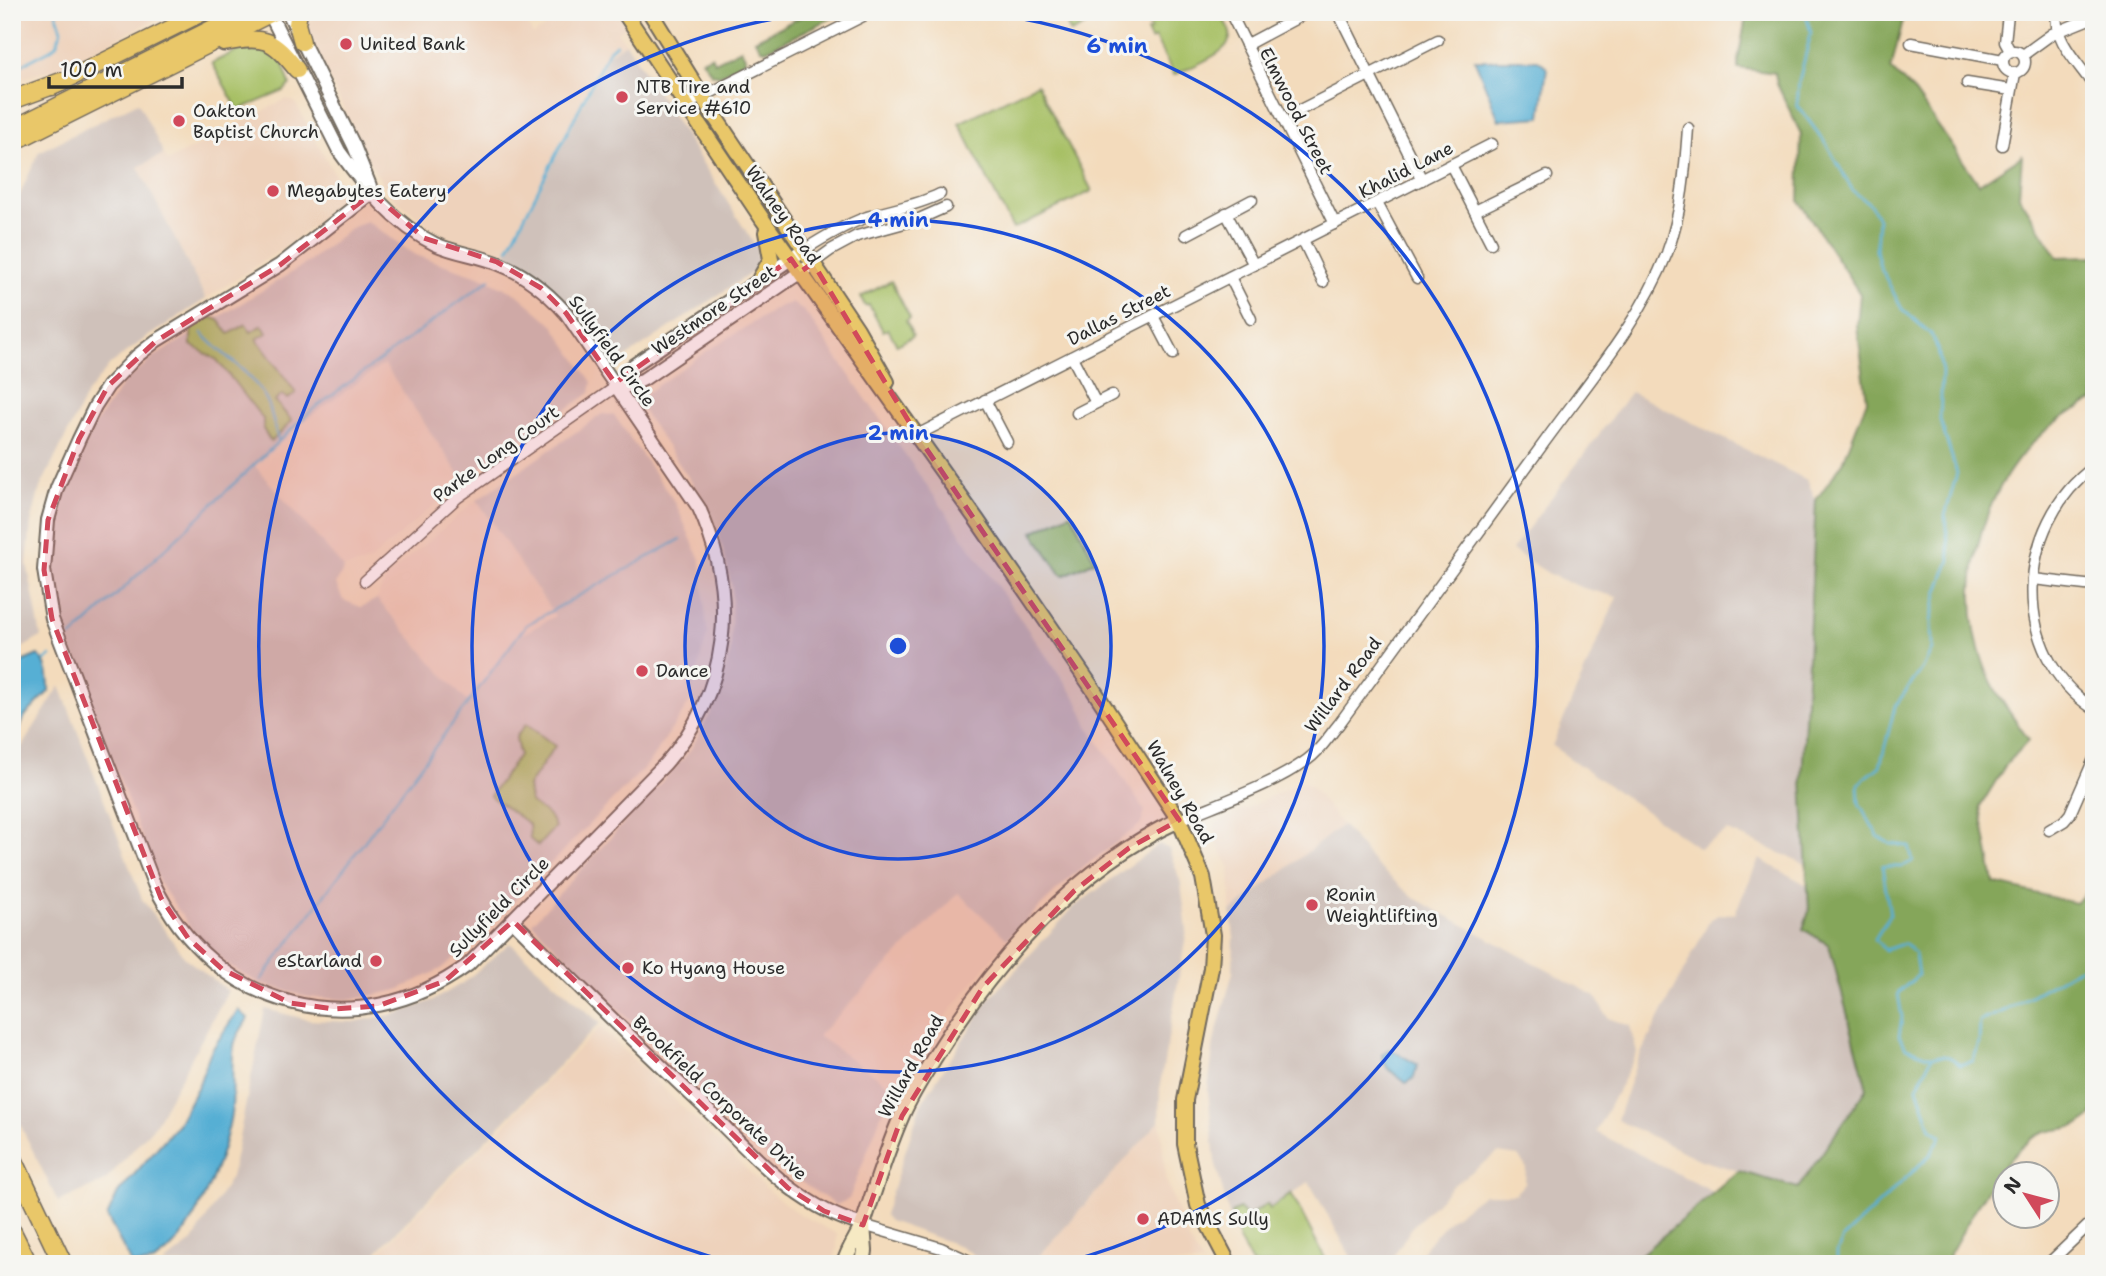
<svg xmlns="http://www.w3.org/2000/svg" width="2106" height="1276" viewBox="0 0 2106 1276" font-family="'Shantell Sans',sans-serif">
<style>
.built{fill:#eed2bb}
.industrial{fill:#cfc1ba}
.green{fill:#a7c065;stroke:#697648;stroke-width:2}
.forest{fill:#85a65a;stroke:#586842;stroke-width:2}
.water{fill:#57afd4;stroke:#416d80;stroke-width:2}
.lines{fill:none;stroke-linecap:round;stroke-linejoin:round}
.stream{stroke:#57afd4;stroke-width:2.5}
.minor-casing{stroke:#71695e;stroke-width:13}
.tertiary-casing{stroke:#71695e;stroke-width:16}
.secondary-casing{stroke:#71695e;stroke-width:18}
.primary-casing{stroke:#71695e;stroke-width:18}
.trunk-casing{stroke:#71695e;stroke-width:19}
.motorway-casing{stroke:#71695e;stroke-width:21}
.minor{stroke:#fff;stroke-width:10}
.tertiary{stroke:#fff;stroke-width:12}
.secondary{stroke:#f6e9c3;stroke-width:14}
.primary{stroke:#e9c769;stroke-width:14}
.trunk{stroke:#e9c769;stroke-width:16}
.motorway{stroke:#e9c769;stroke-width:18}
.marked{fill:#d1495b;fill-opacity:0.2;stroke:#d1495b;stroke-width:5;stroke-dasharray:14 9;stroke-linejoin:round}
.ring{fill:none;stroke:#1d4ed8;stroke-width:3.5}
.poi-dot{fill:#d1495b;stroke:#f6f6f2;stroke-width:2.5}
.labels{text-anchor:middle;stroke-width:6;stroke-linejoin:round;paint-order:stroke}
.poi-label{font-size:18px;fill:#2b2b2b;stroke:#f6f6f2;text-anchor:start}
.street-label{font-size:18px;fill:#2b2b2b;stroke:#f6f6f2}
.centre{fill:#1d4ed8;stroke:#f6f6f2;stroke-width:3.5}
.ring-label{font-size:21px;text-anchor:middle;font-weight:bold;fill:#1d4ed8;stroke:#f6f6f2;stroke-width:6;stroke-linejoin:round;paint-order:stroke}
</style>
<rect width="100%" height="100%" fill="#f6f6f2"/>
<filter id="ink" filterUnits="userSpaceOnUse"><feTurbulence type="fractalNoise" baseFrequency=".0143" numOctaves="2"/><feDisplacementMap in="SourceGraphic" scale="14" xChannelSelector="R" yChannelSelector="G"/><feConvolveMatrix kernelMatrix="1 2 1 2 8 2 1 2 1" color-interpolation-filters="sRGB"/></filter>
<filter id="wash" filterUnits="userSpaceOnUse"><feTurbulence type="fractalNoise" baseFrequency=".00686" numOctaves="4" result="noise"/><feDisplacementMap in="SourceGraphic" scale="28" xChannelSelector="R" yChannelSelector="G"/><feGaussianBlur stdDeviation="1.57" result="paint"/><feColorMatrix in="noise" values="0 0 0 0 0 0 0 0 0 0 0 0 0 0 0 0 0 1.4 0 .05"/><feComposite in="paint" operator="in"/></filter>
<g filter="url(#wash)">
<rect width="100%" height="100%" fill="#f3dbbc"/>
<g class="built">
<path d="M12,12H170L55,69L12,81Z"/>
<path d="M325,12H522L533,35L568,12H617L626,26L617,32L626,43L610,54L505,257L439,234L392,197L370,164L303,24Z"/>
<path d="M286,99L295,102L345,193V202L284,248L206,299L138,167L164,154L168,161Z"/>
<path d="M384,364L463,480L368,562L344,568L254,466L301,423Z"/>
<path d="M477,500L555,616L521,635L468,703L377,599L386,577Z"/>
<path d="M1302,781L1311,786L1342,825L1231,912L1230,868L1216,842L1215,824Z"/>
<path d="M958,893L1007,939L946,1016L900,1093L818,1036Z"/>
<path d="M600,1027L770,1192L796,1212L837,1234V1248L833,1264H368Z"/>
<path d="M1160,1121L1166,1179L1185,1233L1203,1264H1032Z"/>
</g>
<g class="industrial">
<path d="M626,43L758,250L757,269L614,365L562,298L505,257L610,53Z"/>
<path d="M138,102L164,154L138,167L206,299L147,337L110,365L88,392L40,488L31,523L27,563L41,637L12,654V212L39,152Z"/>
<path d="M367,221L415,255L482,277L517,294L552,324L592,382L590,393L463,480L384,364L301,423L254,465L344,568L336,584L343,600L361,607L377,599L468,703L521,635L555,616L477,500L602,414L614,415L676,504L701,562L707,633L689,703L649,763L474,942L441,969L398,990L351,1000L307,997L259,983L228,965L199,940L160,884L58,620L51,579L52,538L62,496L92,429L123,383L157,355L307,263L351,228Z"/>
<path d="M792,303L805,312L1076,698L1088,726L1145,811L1141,824L1072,876L1007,939L958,893L818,1036L892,1087L849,1199L836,1205L778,1167L532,923L689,752L714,707L731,650L732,588L720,539L699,493L640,407L641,397L707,351L780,306Z"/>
<path d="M1631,392L1807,480L1816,500L1802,780L1806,864L1728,831L1699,848L1552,746L1617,597L1583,588L1551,575L1512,550Z"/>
<path d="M60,686L142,899L185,958L228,991L155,1125L105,1181L58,1202L12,1108V762Z"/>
<path d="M1342,825L1376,865L1414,898L1595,996L1608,1018L1630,1026L1637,1053L1596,1132L1713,1192L1629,1264H1414L1426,1246L1450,1219L1484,1194H1515L1525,1183L1526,1167L1518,1156L1498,1153L1452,1186L1412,1227L1388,1264H1355L1309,1182L1234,1234L1215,1161L1208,1090L1214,1042L1233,972L1234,938L1231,912Z"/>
<path d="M1159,844L1169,849L1181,883L1187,930L1160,1085L1159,1122L1032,1264H988L960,1246L889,1221L884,1215L921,1104L989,999L1074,907Z"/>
<path d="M1759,859L1809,886V911L1803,929L1829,945L1867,1088L1798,1188L1701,1160L1617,1120L1637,1061L1710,920L1718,915L1735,913Z"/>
<path d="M510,943L600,1023L365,1264H163L193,1241L231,1177L265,1009L309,1020L353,1022L396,1014L434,1000L464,982Z"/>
</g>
<g class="green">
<path d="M1060,12H1111L1071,33Z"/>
<path d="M1142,12H1219C1223,18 1228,26 1230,33C1234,53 1189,67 1174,75L1155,38L1151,40L1147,31L1151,29Z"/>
<path d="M252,43L281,59L290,84L284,91L238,110L212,63Z"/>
<path d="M1037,84L1092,191L1013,229L959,123Z"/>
<path d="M891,281L910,318L906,321L913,336L897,345L888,329L883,331L869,305L865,306L861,297Z"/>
<path d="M211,317L219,320L229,334L246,324L251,332L262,325L267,333L257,339L296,393L288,399L282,395L275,401L292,421L271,442L263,429V419L217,360L191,345V328Z"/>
<path d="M1071,513L1095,561L1065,575L1061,574L1033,532Z"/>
<path d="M526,724L555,746L528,786L530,802L550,817L555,827L538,846L530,839L529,824L490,796L519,755L516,737Z"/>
<path d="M1291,1193L1328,1264H1252L1239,1240L1231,1213L1239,1209L1247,1217L1267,1204L1270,1209Z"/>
</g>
<g class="forest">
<path d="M810,12H844L766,50L761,49L755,40Z"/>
<path d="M1747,12H1905L1891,69L1915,93L1979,184L2022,156L2019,196L2058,257L2094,256V401C1995,441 1947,570 1985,667C1995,694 2013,717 2029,740L2005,766L1980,807L1994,883L2075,903L2094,886V1112C2077,1136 2050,1124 2031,1139C1992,1170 1969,1222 1944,1264H1630L1739,1171L1798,1188L1867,1088L1829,945L1803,929L1809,911L1802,780L1816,500L1843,462L1867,400L1857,326L1860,294L1799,201L1801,134L1777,84L1775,73L1738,68V60Z"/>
<path d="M741,49L746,59L744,61L719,76L712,74L702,60L711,56L715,62Z"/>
</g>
<g class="water">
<path d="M1475,60H1538L1547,67L1541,117L1499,120Z"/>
<path d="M38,655C48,664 49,678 49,691L25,716L12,741V666Z"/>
<path d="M238,1010L248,1018C244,1026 237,1034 235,1042C230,1058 234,1088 232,1107C227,1150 194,1241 153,1262C147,1265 139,1264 132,1264L107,1217L118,1193L178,1124L199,1084L210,1053Z"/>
<path d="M1390,1049L1418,1065L1413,1079L1406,1083C1397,1075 1382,1067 1382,1054Z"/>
</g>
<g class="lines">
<g class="stream">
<path d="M1805,12L1811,33L1799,81L1797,105L1827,145L1853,191L1870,204L1878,219L1876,250L1880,267L1902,309L1931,334L1938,350L1942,372L1940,420L1957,473L1945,516L1950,560L1938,591L1931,621L1932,649L1923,668L1895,706L1880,766L1858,784L1859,803L1878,836L1890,844L1909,846L1913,861L1901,867L1882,866L1890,915L1875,939L1885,950L1905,943L1915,954L1918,975L1898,993L1902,1018L1899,1036L1906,1048L1932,1057L1917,1087L1931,1129L1941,1136L1931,1154L1843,1238L1837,1252V1264"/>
<path d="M12,70L50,50L56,45L62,30L56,12"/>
<path d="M508,249L609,50L616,44"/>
<path d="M202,333C223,357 250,370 266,399C273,412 273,427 279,441"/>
<path d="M72,637L312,410L490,279"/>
<path d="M45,661L51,656"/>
<path d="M261,980L526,625L681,539"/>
<path d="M1932,1057C1945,1055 1950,1055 1960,1065L1973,1061L1979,1043L1980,1021L2006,1010L2094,960"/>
</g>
</g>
</g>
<g filter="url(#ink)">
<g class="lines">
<g class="minor-casing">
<g id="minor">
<path d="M1230,12L1335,224"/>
<path d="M1338,12L1422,180"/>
<path d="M2001,12L2008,14L2005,42L2010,51"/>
<path d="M2057,12C2052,38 2078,63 2091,82"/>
<path d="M1911,43L2003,60"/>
<path d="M1246,45L1308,12"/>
<circle cx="2014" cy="62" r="11"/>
<path d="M2023,55L2052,34L2094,17"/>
<path d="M1967,83L2011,90"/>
<path d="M686,105L871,12"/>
<path d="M1296,112L1438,40"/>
<path d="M2002,145L2015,73"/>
<path d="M1451,165L1491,243"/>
<path d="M1377,203L1417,278"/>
<path d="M1475,211L1547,176"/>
<path d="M1226,213L1254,265"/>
<path d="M1186,235L1252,200"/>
<path d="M1303,240L1323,282"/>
<path d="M804,250C824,237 845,225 867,217C892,209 916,206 940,194"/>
<path d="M813,263L831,250L857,236L919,219L946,207"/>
<path d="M1230,277L1251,319"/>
<path d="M1153,316L1173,354"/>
<path d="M1072,357L1096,403"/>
<path d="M985,400L1007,442"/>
<path d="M1077,413L1112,395"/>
<path d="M917,435L1492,144"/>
<path d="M2094,467C2015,524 2009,654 2094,709"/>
<path d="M2033,579L2094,586"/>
<path d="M365,581L457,498L617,386"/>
<path d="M1179,820C1219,803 1271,786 1307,760C1320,751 1329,736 1339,724C1408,629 1477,535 1546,440C1589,381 1640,322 1667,253C1682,212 1685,170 1688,128"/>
<path d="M2049,830L2064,821L2070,814L2094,759"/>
<path d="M863,1225L941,1248L976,1264"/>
<path d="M2048,1264L2094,1220"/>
</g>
</g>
<g class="tertiary-casing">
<g id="tertiary">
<path d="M269,12L339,151C364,186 395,225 435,244C455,253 477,255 497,263C524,273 546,291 566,313L699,508C739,596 730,691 665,764L468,965C356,1047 214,1010 154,884L52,619L44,570L48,520L57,488L79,439L95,406L108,386L137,356L156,341L280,265L372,193"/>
<path d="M288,12L354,146L370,186"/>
<path d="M617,386H630L644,379L808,267"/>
<path d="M617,386L624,374L634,365L804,250"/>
<path d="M513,921C574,982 636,1043 699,1102C750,1150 793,1206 863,1225"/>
</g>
</g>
<g class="secondary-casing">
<g id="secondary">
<path d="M863,1225L865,1251L863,1264"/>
<path d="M844,1264C849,1246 859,1236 864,1221C876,1185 887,1149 902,1115C911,1094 924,1074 936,1055C994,962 1078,866 1179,820"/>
</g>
</g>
<g class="primary-casing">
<g id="primary">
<path d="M624,12L763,220L977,520L1091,686L1179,820L1203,877L1213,935L1211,968L1185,1100V1144L1198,1205L1229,1264"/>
<path d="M650,12L715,117L857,329L887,382"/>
<path d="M760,278L771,259L766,232"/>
</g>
</g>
<g class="trunk-casing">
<g id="trunk">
<path d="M299,12L297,24L302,42"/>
<path d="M224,43C265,35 272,39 297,70"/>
<path d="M52,87L204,12"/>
<path d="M12,129L245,12"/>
<path d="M12,143L274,12"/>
</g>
</g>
<g class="motorway-casing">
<g id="motorway">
<path d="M12,100L61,82"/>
<path d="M12,1157L63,1264"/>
<path d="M12,1232L28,1264"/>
</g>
</g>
<use href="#minor" class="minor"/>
<use href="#tertiary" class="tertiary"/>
<use href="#secondary" class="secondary"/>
<use href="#primary" class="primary"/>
<use href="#trunk" class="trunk"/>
<use href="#motorway" class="motorway"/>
</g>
</g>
<path class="marked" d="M372,193L424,238L497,262L541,288L566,313L615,383L791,259L800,272L813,263L917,435L1179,820L1129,848L1074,891L983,987L902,1116L863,1225L824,1211L788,1188L513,921L445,981L378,1006L334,1009L290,1003L222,969L188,938L161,898L52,619L44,570L48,520L79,439L108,386L156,341L280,265Z"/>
<circle cx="898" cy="646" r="213" fill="#1d4ed8" fill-opacity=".12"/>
<g class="ring">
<circle cx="898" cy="646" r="213"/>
<circle cx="898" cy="646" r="426"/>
<path d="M733 1263A639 639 0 0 1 815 12M981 12A639 639 0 0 1 1063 1263"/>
</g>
<g class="poi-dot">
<circle cx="346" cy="44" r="7"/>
<circle cx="622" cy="97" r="7"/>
<circle cx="179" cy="121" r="7"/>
<circle cx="273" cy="191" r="7"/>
<circle cx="642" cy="671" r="7"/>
<circle cx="1312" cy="905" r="7"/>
<circle cx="376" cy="961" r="7"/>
<circle cx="628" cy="968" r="7"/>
<circle cx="1143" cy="1219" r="7"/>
</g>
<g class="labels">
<g class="poi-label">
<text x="360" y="50">United Bank</text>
<text x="636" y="93">NTB Tire and<tspan x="636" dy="21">Service #610</tspan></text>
<text x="193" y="117">Oakton<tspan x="193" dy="21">Baptist Church</tspan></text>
<text x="287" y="197">Megabytes Eatery</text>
<text x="656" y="677">Dance</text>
<text x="1326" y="901">Ronin<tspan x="1326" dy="21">Weightlifting</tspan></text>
<text x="362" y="967" text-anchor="end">eStarland</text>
<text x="642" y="974">Ko Hyang House</text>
<text x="1157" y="1225">ADAMS Sully</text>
</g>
<g class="street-label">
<text transform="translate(1296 111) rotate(63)" y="6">Elmwood Street</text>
<text transform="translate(1406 170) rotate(-27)" y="6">Khalid Lane</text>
<text transform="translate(783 215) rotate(55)" y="6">Walney Road</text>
<text transform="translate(714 310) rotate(-34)" y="6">Westmore Street</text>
<text transform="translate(1119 315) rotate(-27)" y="6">Dallas Street</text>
<text transform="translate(612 351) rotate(54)" y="6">Sullyfield Circle</text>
<text transform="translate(496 454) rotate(-36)" y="6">Parke Long Court</text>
<text transform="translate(1343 685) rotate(-53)" y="6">Willard Road</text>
<text transform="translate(1180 792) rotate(60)" y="6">Walney Road</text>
<text transform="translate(499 907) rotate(-45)" y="6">Sullyfield Circle</text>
<text transform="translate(911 1066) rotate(-61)" y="6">Willard Road</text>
<text transform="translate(720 1098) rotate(43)" y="6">Brookfield Corporate Drive</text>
</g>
</g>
<circle cx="898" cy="646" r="10" class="centre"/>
<g class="ring-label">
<text x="1117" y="53">6 min</text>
<text x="898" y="227">4 min</text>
<text x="898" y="440">2 min</text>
</g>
<rect width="2106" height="1276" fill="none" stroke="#f6f6f2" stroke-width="42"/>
<g transform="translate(2026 1195) rotate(306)"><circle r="33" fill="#f6f6f2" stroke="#a5a5a2" stroke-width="2"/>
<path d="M0-5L12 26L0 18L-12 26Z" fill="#d1495b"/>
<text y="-10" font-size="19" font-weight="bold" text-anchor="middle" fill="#2b2b2b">N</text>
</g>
<path d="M49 77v10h133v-10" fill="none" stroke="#2b2b2b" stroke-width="3.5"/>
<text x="60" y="77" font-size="21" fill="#2b2b2b" stroke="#f6f6f2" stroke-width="5" paint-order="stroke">100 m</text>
</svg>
